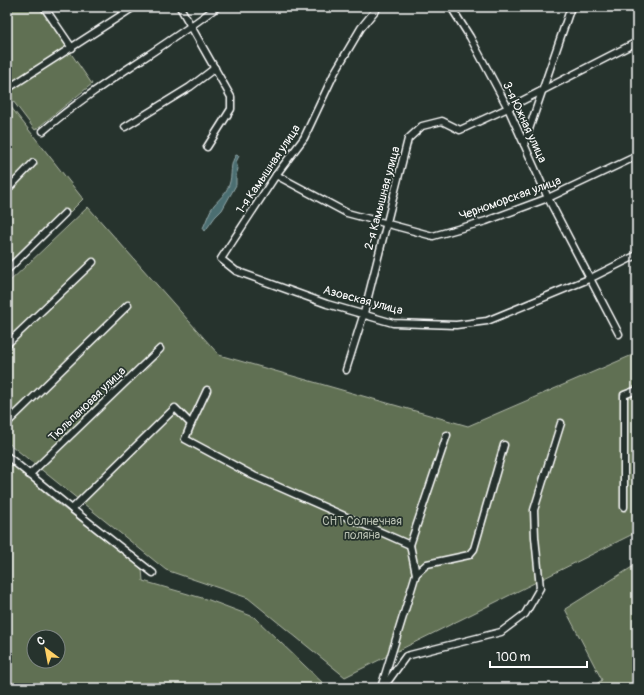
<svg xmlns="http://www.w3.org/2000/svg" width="644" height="695" viewBox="0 0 644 695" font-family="Pangolin,sans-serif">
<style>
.green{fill:#607052;stroke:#b0b8a8;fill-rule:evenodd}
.water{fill:#4b6e71;stroke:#93a8aa}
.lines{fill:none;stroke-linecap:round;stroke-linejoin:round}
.minor-casing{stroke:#fff;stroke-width:9}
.minor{stroke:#26332d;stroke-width:6}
.labels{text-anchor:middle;stroke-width:3.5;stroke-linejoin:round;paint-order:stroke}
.street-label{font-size:12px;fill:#fff;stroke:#26332d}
.park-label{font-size:12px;fill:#b7bfb1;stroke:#26332d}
</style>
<rect width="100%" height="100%" fill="#26332d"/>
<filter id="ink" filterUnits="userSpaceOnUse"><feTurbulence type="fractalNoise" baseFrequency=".025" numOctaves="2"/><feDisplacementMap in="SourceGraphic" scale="8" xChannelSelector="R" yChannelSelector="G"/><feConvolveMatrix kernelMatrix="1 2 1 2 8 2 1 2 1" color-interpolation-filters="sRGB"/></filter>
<g filter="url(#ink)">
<g class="green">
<path d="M7,7H39L92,84L35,130L7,93Z"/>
<path d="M7,102L83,199L7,275Z"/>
<path d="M88,207L219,355L468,426L637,353V532L345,677L248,598L166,570L7,442V284Z"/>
<path d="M7,460L58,504L126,556L142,569L143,581L209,600L254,617L328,688H7ZM34,637H58V661H34Z"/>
<path d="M637,564V688H591L602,680L565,609Z"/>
</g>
<path class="water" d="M236,155L239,156L236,162L238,169L236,175V185L222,210L215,217L205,231L203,228C207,220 209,211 214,205C221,197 224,196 229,185C233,174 229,165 236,155Z"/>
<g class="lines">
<g class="minor-casing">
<g id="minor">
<path d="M44,7L72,48"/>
<path d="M180,7L231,97V109L207,147"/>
<path d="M378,7L361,28L335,72L304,138L276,175L221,259L236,271L327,304L393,323L456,325L487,321L591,278L637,255"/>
<path d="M451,7L470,37L508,108L548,198L619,334"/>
<path d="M7,89L134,7"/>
<path d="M125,127L190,87L215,68"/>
<path d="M43,131C97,84 161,50 217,7"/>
<path d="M524,144L571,7"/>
<path d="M276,175L347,213L433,236L486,221L548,198L637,156"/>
<path d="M7,190L33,163"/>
<path d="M7,270L65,213"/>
<path d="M7,344L93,262"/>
<path d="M346,370L364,313L408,139L422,126L442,121L460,130L508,108L637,42"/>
<path d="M7,423L128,305"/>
<path d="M191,424L207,390"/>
<path d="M7,456L72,509L153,573"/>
<path d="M29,475L160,349"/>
<path d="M624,507V395L637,390"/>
<path d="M72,509L175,408L191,424L185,439L254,476L410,545L416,574"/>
<path d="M410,545L447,435"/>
<path d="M381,688L416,574L427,564L469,555L474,549L504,445"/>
<path d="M383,688L406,656L501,632L525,614L540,588L535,537L534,510L561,423"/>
</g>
</g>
<use href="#minor" class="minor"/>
</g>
</g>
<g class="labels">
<g class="street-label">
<text transform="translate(525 122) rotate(65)" y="4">3-я Южная улица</text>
<text transform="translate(268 169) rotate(-56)" y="4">1-я Камышная улица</text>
<text transform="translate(382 198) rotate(-75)" y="4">2-я Камышная улица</text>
<text transform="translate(510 198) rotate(-20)" y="4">Черноморская улица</text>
<text transform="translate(363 300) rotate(15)" y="4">Азовская улица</text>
<text transform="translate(87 404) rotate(-44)" y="4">Тюльпановая улица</text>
</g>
<g class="park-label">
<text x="362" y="525">СНТ Солнечная<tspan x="362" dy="14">поляна</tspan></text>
</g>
</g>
<rect width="644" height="695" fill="none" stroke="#26332d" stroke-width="24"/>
<rect x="12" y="12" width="620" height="671" fill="none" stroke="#fff" stroke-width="1.5" filter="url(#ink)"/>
<g transform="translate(46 649) rotate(328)"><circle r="19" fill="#26332d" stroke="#7d8581"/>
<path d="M0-3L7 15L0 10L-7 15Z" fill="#ffd166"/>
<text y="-6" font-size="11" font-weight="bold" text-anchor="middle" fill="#ffffff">С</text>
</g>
<path d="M490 661v6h97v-6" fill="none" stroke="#ffffff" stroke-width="2"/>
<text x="496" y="661" font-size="12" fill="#ffffff" stroke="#26332d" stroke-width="3" paint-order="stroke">100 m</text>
</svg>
